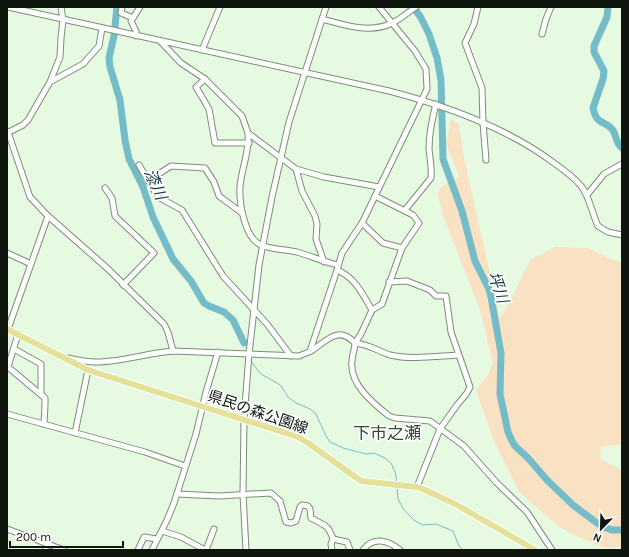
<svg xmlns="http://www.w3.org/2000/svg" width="629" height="557" viewBox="0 0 629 557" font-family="Karla,'Noto Sans JP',sans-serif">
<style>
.green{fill:#f9e1c3}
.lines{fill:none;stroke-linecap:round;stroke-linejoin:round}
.stream{stroke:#74bcc7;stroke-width:1}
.river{stroke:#74bcc7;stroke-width:7}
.minor-casing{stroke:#7b8e77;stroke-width:7}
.major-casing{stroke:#fff;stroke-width:8}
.minor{stroke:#fff;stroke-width:5}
.major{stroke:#e4e299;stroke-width:6}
.labels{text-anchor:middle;stroke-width:3.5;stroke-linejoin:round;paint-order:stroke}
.street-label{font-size:15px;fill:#0f160e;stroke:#fff}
.water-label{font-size:16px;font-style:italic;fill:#163a3f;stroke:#fff}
.quarter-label{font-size:17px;fill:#364733;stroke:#fff}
</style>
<rect width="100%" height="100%" fill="#e5fae1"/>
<path class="green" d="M451,119L459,124L464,158L500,318L506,309L530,260L555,247L589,248L608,258L622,263V444L601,447L600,459L622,470V547L605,548L574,535L558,526L520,493L493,439L476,390L488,375L493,364L480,310L442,213L438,194L441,187L459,176L446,144Z"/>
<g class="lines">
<g class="stream">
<path d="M250,360L261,374L277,383L281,386L288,397L296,403L310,409L316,414L326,436L330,442L343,448L366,454L374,453L385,458L391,463L395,472L397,483"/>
<path d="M397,488L398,499L404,510L415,521L423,525L436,524L453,531L459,546L463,550"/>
</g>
<g class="river">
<path d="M117,7L114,36L109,58L110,67L120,100L125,140L129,159L143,187L153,217L173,259L191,281L204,303L209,306L224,312L233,320L244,343"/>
<path d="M413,7L420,16L429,34L437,58L441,80L443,159L462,211L475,261L489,289L491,297L501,353L500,394L508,432L512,441L515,446L528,458L547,480L573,505L601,526L612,530H622"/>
<path d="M608,7L607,17L594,46V52L604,71L603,79L593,108C597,126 603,119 612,129C617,135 615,143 622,148"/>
</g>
<g class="minor-casing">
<g id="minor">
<path d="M8,7L389,91C447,106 506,127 554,163C564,170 574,177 582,187C590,199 592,213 598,226L608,232L622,235"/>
<path d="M122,7L121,13L133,18"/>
<path d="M478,7L474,24L465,43L482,88L483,123L486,160"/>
<path d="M322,19C344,25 370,34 392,23C401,19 408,12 416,7"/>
<path d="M542,34L546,19L551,7"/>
<path d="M136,36V31L131,21L140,7"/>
<path d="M161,42L181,63L205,79L242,116L248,133L296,169L324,177L379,187"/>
<path d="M202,50L220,7"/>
<path d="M205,79L196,87L209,109L215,143H249"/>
<path d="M50,82L60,57L61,38L63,20L61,7"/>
<path d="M8,132L30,197L48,216L107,268L164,324L168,332L173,351"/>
<path d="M7,133L23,125L28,120L50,82L83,64L99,46L102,28"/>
<path d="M248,133C250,152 241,169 240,187C239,203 245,239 261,245C272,250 285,249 297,252C311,256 324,262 338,265"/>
<path d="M139,165L158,197L182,210L223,276L267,324L291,356"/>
<path d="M296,169L302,191L315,216L317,224L316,239L324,262"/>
<path d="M148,181L171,166L205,168L214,182L219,196L242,213"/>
<path d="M105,188L112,198L115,216L154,253L123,285"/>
<path d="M587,195L604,174L622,164"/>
<path d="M375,196L413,215L419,223L402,248L382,304L372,310L361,334L355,343C368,344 378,351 390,355C410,360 438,356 458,355"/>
<path d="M405,210L431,178C432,168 430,159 429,149C429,134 432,119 436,104"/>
<path d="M362,223L383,243L402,248"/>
<path d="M7,253L31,264"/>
<path d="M337,270C355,277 363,295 372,310"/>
<path d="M389,282L407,281L430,290L436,296H446L451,332L470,387L467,393L457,405L440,429L417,487"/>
<path d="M8,329L48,216"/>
<path d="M18,334L8,367L45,398V405L44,424"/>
<path d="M14,349L41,364V394"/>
<path d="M310,351L337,270L342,253L362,223L427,89L426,69L415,51L379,7"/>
<path d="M68,358C77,360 87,362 96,362C122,362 147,353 173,351L299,356C303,354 307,353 311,351C327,341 338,325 355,343C355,349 352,355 352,361C349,384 373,403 389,416L395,418L430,421L464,446L496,482L527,512L552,550"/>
<path d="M7,414L145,452L185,466"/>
<path d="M75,433L88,370"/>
<path d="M177,494L219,496L271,493L280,501L286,522L291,523L296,521L300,507L302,505L308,506L310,509L311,518L324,525L328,528L333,538L337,540L347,542L350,550"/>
<path d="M7,529L64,550"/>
<path d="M162,531L181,537L205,550"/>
<path d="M45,550L48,544"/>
<path d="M138,550L144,537L157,539"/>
<path d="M152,550L167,520L174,503L196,434L206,392L218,352"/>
<path d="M206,550L214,529"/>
<path d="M246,550L243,494L244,419L249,354L259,265L272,197L289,122L326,7"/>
<path d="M332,550L331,544L333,538"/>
<path d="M363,550C373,536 388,540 400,550"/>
</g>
</g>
<g class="major-casing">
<path id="major" d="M7,329L88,370L298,437L308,443L361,481L417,487L425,490L457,505L535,550"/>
</g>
<use href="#minor" class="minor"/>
<use href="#major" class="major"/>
</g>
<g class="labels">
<g class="street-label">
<text transform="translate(258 412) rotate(19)" y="5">県民の森公園線</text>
</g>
<g class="water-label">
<text transform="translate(156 184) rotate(66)" y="6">漆川</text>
<text transform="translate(499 287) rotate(71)" y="6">坪川</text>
</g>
<g class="quarter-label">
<text x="387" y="439">下市之瀬</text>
</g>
</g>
<rect width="629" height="557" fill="none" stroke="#0f160e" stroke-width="16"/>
<g transform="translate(601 529) rotate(203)" stroke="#ffffff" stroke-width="3" paint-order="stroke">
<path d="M0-3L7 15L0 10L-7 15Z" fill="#0f160e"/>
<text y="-6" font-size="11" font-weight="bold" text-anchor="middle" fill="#0f160e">N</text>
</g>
<path d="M10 541v6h113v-6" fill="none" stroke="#0f160e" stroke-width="2"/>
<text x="16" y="541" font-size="12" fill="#0f160e" stroke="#ffffff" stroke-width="3" paint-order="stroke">200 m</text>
</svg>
